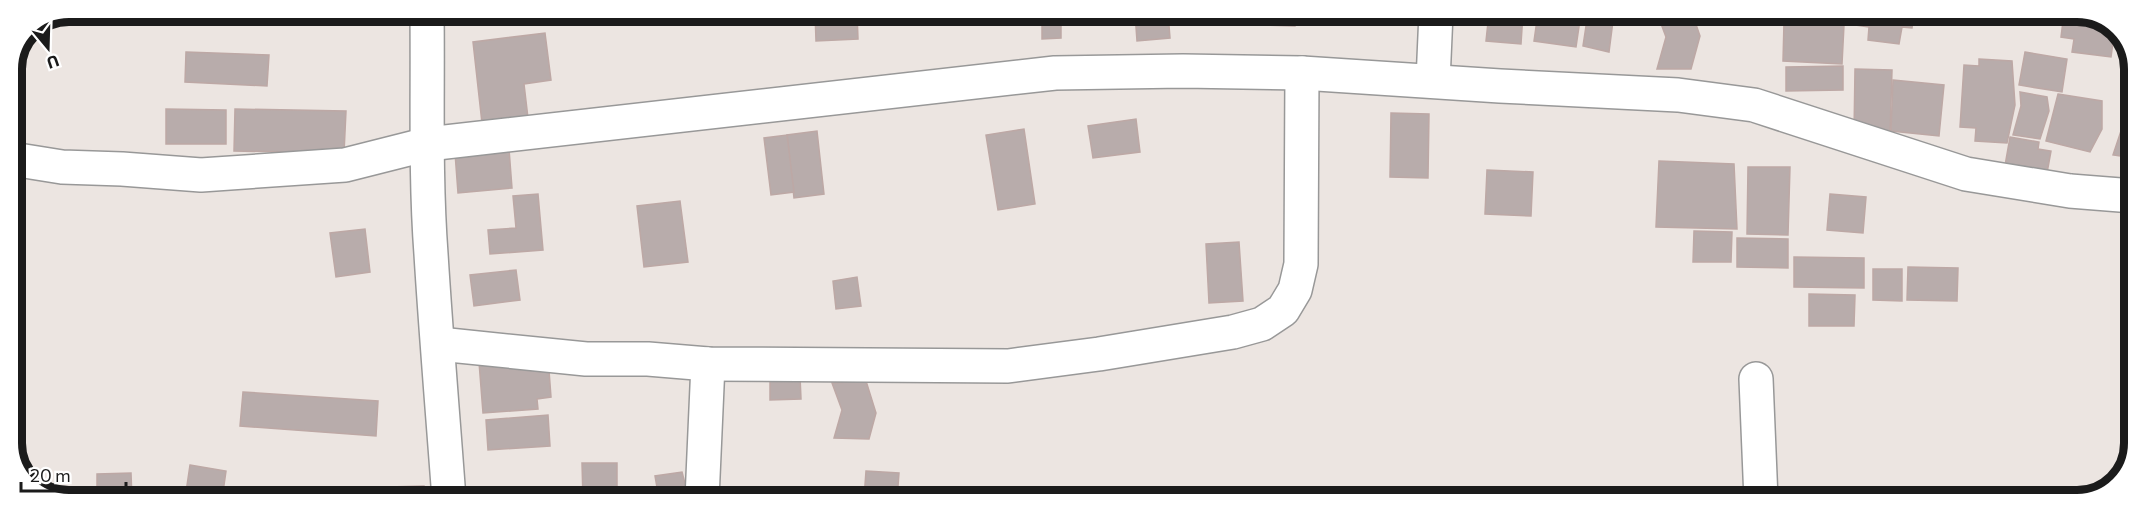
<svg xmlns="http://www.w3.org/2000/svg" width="2146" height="512" viewBox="0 0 2146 512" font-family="Commissioner,sans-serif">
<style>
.building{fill:#b8acab;stroke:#bda8a5;stroke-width:1.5}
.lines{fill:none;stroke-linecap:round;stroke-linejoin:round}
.street-casing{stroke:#989898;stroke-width:36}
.street{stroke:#fff;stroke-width:33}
.rim{fill:none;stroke:#1b1b1b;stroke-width:8}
</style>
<rect width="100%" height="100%" fill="#ece5e1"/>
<g class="building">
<path d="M333,12H374L373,25L332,22Z"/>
<path d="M815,12H857L858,39L816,41Z"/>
<path d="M1022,13H1061V38L1042,39V19H1022Z"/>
<path d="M1135,13H1168L1170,38L1137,41Z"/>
<path d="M1178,13H1242V21L1178,22Z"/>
<path d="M1261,13H1296L1295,26L1261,25Z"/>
<path d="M1489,13H1523L1521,44L1486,41Z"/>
<path d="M1538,13H1581L1576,47L1534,41Z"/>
<path d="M1588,13H1614L1609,52L1583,46Z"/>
<path d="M1657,13H1692L1700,36L1691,69H1657L1666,37Z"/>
<path d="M1792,13H1842V23L1792,21Z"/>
<path d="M1857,13H1914L1912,28L1902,27L1899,44L1868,40L1869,27L1856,25Z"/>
<path d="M2064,13H2088L2115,28L2111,57L2072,52L2074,39L2061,37Z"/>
<path d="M1784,22L1844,25L1842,64L1783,61Z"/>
<path d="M545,33L551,80L524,84L528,118L482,123L473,42Z"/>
<path d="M186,52L269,55L267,86L185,82Z"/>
<path d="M2025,52L2067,59L2062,92L2019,85Z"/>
<path d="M1979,59L2012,61L2015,105L2007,143L1975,141L1976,128L1960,127L1964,65L1979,66Z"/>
<path d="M1843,66V90L1786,91V67Z"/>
<path d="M1855,69L1892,70L1890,134L1854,133Z"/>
<path d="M1893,80L1944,85L1939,136L1891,131Z"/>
<path d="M2122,80L2134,81L2133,158L2113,155L2123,125Z"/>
<path d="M2020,92L2047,97L2049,111L2040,139L2013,135L2021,106Z"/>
<path d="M2058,94L2102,101V129L2090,152L2046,141Z"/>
<path d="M166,109L226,110V144H166Z"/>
<path d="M235,109L346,111L344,153L234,151Z"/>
<path d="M1391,113L1429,114L1428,178L1390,177Z"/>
<path d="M1136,119L1140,152L1093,158L1088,126Z"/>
<path d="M1024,129L1035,204L998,210L986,135Z"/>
<path d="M817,131L824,194L794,198L787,135Z"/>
<path d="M787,135L794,192L771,195L764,138Z"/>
<path d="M2010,137L2039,142L2038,149L2051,151L2045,184L2003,177Z"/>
<path d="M509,149L512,188L458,193L455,153Z"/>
<path d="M1659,161L1734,164L1737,229L1656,227Z"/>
<path d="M1748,167H1790L1788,235L1747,234Z"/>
<path d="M1487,170L1533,172L1531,216L1485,214Z"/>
<path d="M538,194L543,250L490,254L488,230L516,228L513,196Z"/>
<path d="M1830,194L1866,197L1863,233L1827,230Z"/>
<path d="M680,201L688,262L644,267L637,206Z"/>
<path d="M365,229L370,272L336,277L330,233Z"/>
<path d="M1694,231L1732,232L1731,262H1693Z"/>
<path d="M1737,238L1788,239V268L1737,267Z"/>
<path d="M1239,242L1243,301L1209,303L1206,244Z"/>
<path d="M1794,257L1864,258V288L1794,287Z"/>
<path d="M1908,267L1958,268L1957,301L1907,300Z"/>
<path d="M1873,269H1902V301L1873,300Z"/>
<path d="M516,270L520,300L474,306L470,275Z"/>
<path d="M857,277L861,306L836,309L833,281Z"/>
<path d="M1809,294L1855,295L1854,326H1809Z"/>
<path d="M548,357L551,397L537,399L538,409L483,413L479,362Z"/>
<path d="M800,376L801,399L770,400V377Z"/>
<path d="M866,381L876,413L869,439L834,438L842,410L832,383Z"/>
<path d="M243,392L378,401L376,436L240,426Z"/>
<path d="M548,415L550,446L488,450L486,420Z"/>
<path d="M582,463H617V499H583Z"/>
<path d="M190,465L226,471L222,499H185Z"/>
<path d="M866,471L899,473L897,499H864Z"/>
<path d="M682,472L689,499H659L655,476Z"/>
<path d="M131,473L132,499H97V474Z"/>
<path d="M424,486L425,499H388V487Z"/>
<path d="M532,487L533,499H496V490Z"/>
<path d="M227,491L263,499H225Z"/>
</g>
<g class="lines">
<g class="street-casing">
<g id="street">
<path d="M427,12C428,92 425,174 431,254C436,335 443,417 449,499"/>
<path d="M1433,81L1436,13"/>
<path d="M12,159L62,167L122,169L201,175L345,165L428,144L1055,73L1183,71L1302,73L1500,86L1678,95L1754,105L1966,174L2070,191L2133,196"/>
<path d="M439,344L586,359H648L708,364L1008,366L1099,354L1233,332L1262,324L1283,310L1295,290L1301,264L1302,73"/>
<path d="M1756,379L1761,500"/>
<path d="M702,499L708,364"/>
</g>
</g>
<use href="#street" class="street"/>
</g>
<path d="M0 0H2146V512H0ZM69 22H2077A47 47 0 0 1 2124 69V443A47 47 0 0 1 2077 490H69A47 47 0 0 1 22 443V69A47 47 0 0 1 69 22Z" fill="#fff" fill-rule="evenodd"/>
<path class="rim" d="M69 22H2077A47 47 0 0 1 2124 69V443A47 47 0 0 1 2077 490H69A47 47 0 0 1 22 443V69A47 47 0 0 1 69 22Z"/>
<g transform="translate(48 48) rotate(161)" stroke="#ffffff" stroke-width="4.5" paint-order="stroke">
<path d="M0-4.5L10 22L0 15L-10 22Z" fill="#1b1b1b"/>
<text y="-9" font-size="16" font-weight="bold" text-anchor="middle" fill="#1b1b1b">U</text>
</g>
<path d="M21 482v9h105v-9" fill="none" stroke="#1b1b1b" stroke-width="3"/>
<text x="30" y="482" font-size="18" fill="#1b1b1b" stroke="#ffffff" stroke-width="4.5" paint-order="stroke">20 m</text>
</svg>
